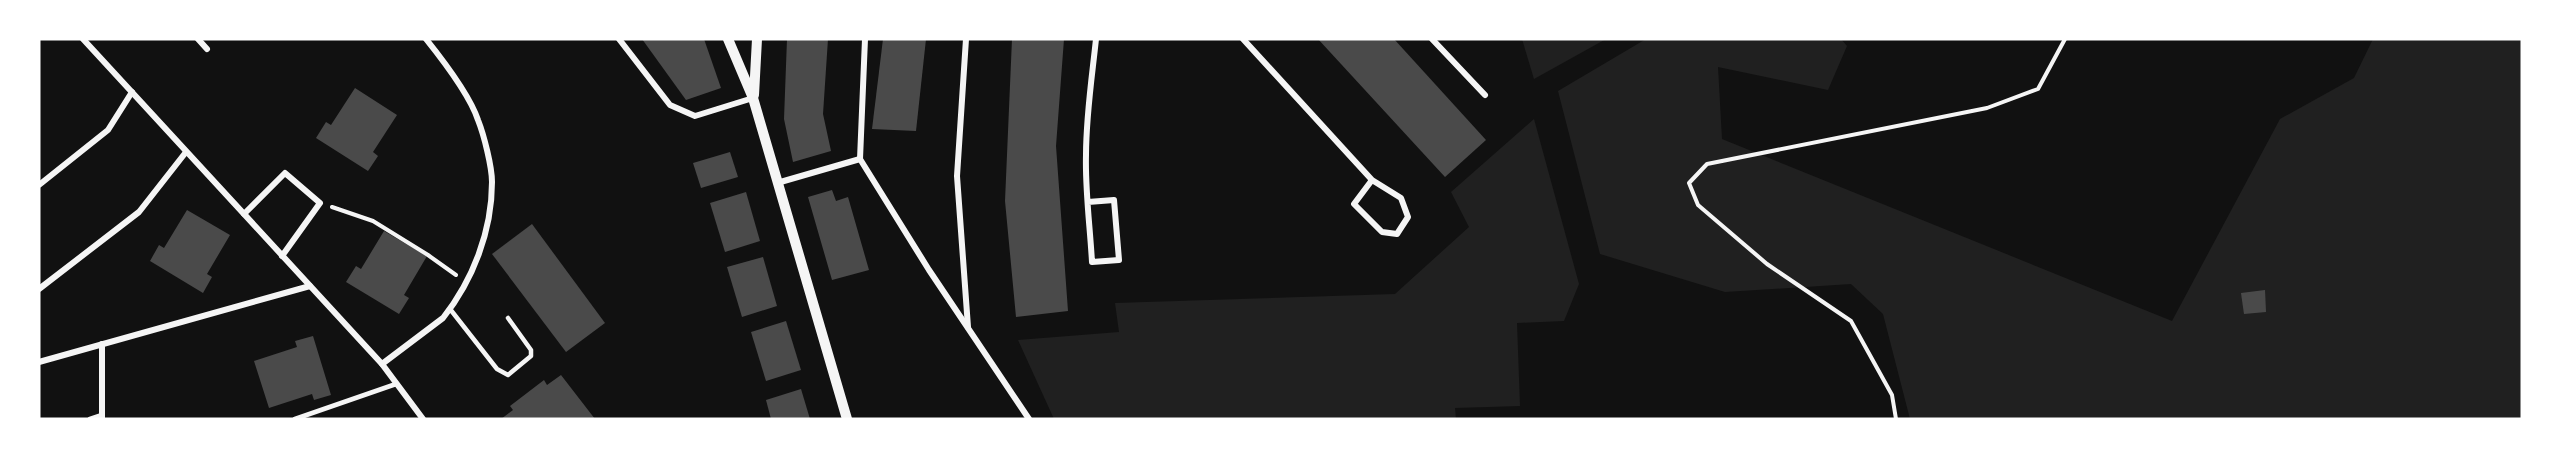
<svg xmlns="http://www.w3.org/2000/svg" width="2561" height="458" viewBox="0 0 2561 458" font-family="Helvetica,sans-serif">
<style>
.green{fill:#202020}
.building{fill:#4a4a4a}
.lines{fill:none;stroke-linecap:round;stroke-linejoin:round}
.path{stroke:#f5f5f5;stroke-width:4}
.service{stroke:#f5f5f5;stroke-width:4.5}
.pedestrian{stroke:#f5f5f5;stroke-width:5}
.minor{stroke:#f5f5f5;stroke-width:6}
.tertiary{stroke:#f5f5f5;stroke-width:10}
</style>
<rect width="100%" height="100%" fill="#111"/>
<g class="green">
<path d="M1522,39H1606L1534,79Z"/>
<path d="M1646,39H1841L1847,46L1828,90L1718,67L1722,139L2172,321L2280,119L2354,78L2373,39H2522V419H1910L1883,314L1851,284L1725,292L1600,254L1558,91Z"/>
<path d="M1534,119L1579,284L1564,321L1517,323L1520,406L1455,408L1456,419H1054L1018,340L1119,332L1115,303L1395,294L1469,227L1451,192Z"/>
</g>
<g class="building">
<path d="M642,39H704L721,88L686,100Z"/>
<path d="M787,39H828L823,114L831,151L793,162L784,119Z"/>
<path d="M883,39H926L916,131L872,129Z"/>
<path d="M1012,39H1064L1056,146L1068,311L1016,317L1005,201Z"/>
<path d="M1318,39H1394L1486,140L1445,177Z"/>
<path d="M355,88L397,115L373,152L378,156L368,171L316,138L326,122L331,125Z"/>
<path d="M730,152L738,177L701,188L693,163Z"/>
<path d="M832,190L836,201L848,197L869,270L832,280L808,197Z"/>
<path d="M746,192L760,241L725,252L710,203Z"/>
<path d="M187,210L230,235L207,274L212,277L203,293L150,261L159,245L164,248Z"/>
<path d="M532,224L605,323L566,352L492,254Z"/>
<path d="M384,231L427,256L404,295L409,298L399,314L346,282L356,266L361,269Z"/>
<path d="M763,257L777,306L742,317L727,267Z"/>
<path d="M2265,290L2266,312L2244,314L2241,293Z"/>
<path d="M786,321L801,370L766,381L751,332Z"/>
<path d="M313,336L331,395L314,400L312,394L269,408L254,361L297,347L295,341Z"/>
<path d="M561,375L595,419H501L513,410L510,406L544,380L547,385Z"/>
<path d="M801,389L810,419H771L766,400Z"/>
</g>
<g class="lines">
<g class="path">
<path d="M332,207L373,221L428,255L456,275"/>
<path d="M1896,419L1892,395L1851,321L1767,264L1698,205L1689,183L1707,164L1987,108L2038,89L2065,39"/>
</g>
<path class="service" d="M450,309L497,369L508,375L531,356V350L508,318"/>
<g class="pedestrian">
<path d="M90,419L102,415"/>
<path d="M295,419L396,384"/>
</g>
<g class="minor">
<path d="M83,39L382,364L423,419"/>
<path d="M198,39L207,49"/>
<path d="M619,39L670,105L695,116L753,98"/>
<path d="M966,39L957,176L968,327"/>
<path d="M1243,39L1372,180L1401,198L1408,217L1397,234L1382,232L1354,204L1372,180"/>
<path d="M1432,39L1485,95"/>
<path d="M860,159L865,39"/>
<path d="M777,183L860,159L929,270L1029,419"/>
<path d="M39,185L108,130L132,92"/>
<path d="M1088,202L1114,200L1119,260L1092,262C1090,226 1085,190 1086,155C1086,116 1092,77 1096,39"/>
<path d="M244,214L285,173L320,203L282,256"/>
<path d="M39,289L139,212L186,152"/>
<path d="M102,344V419"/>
<path d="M39,362L310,286"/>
<path d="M382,364L443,318C473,280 492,231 492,182C492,167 484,135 478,120C470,96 442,59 426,39"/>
</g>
<g class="tertiary">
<path d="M728,39L753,98L847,419"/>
<path d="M754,95L757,39"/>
</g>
</g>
<rect width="2561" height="458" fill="none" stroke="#ffffff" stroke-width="81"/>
</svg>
